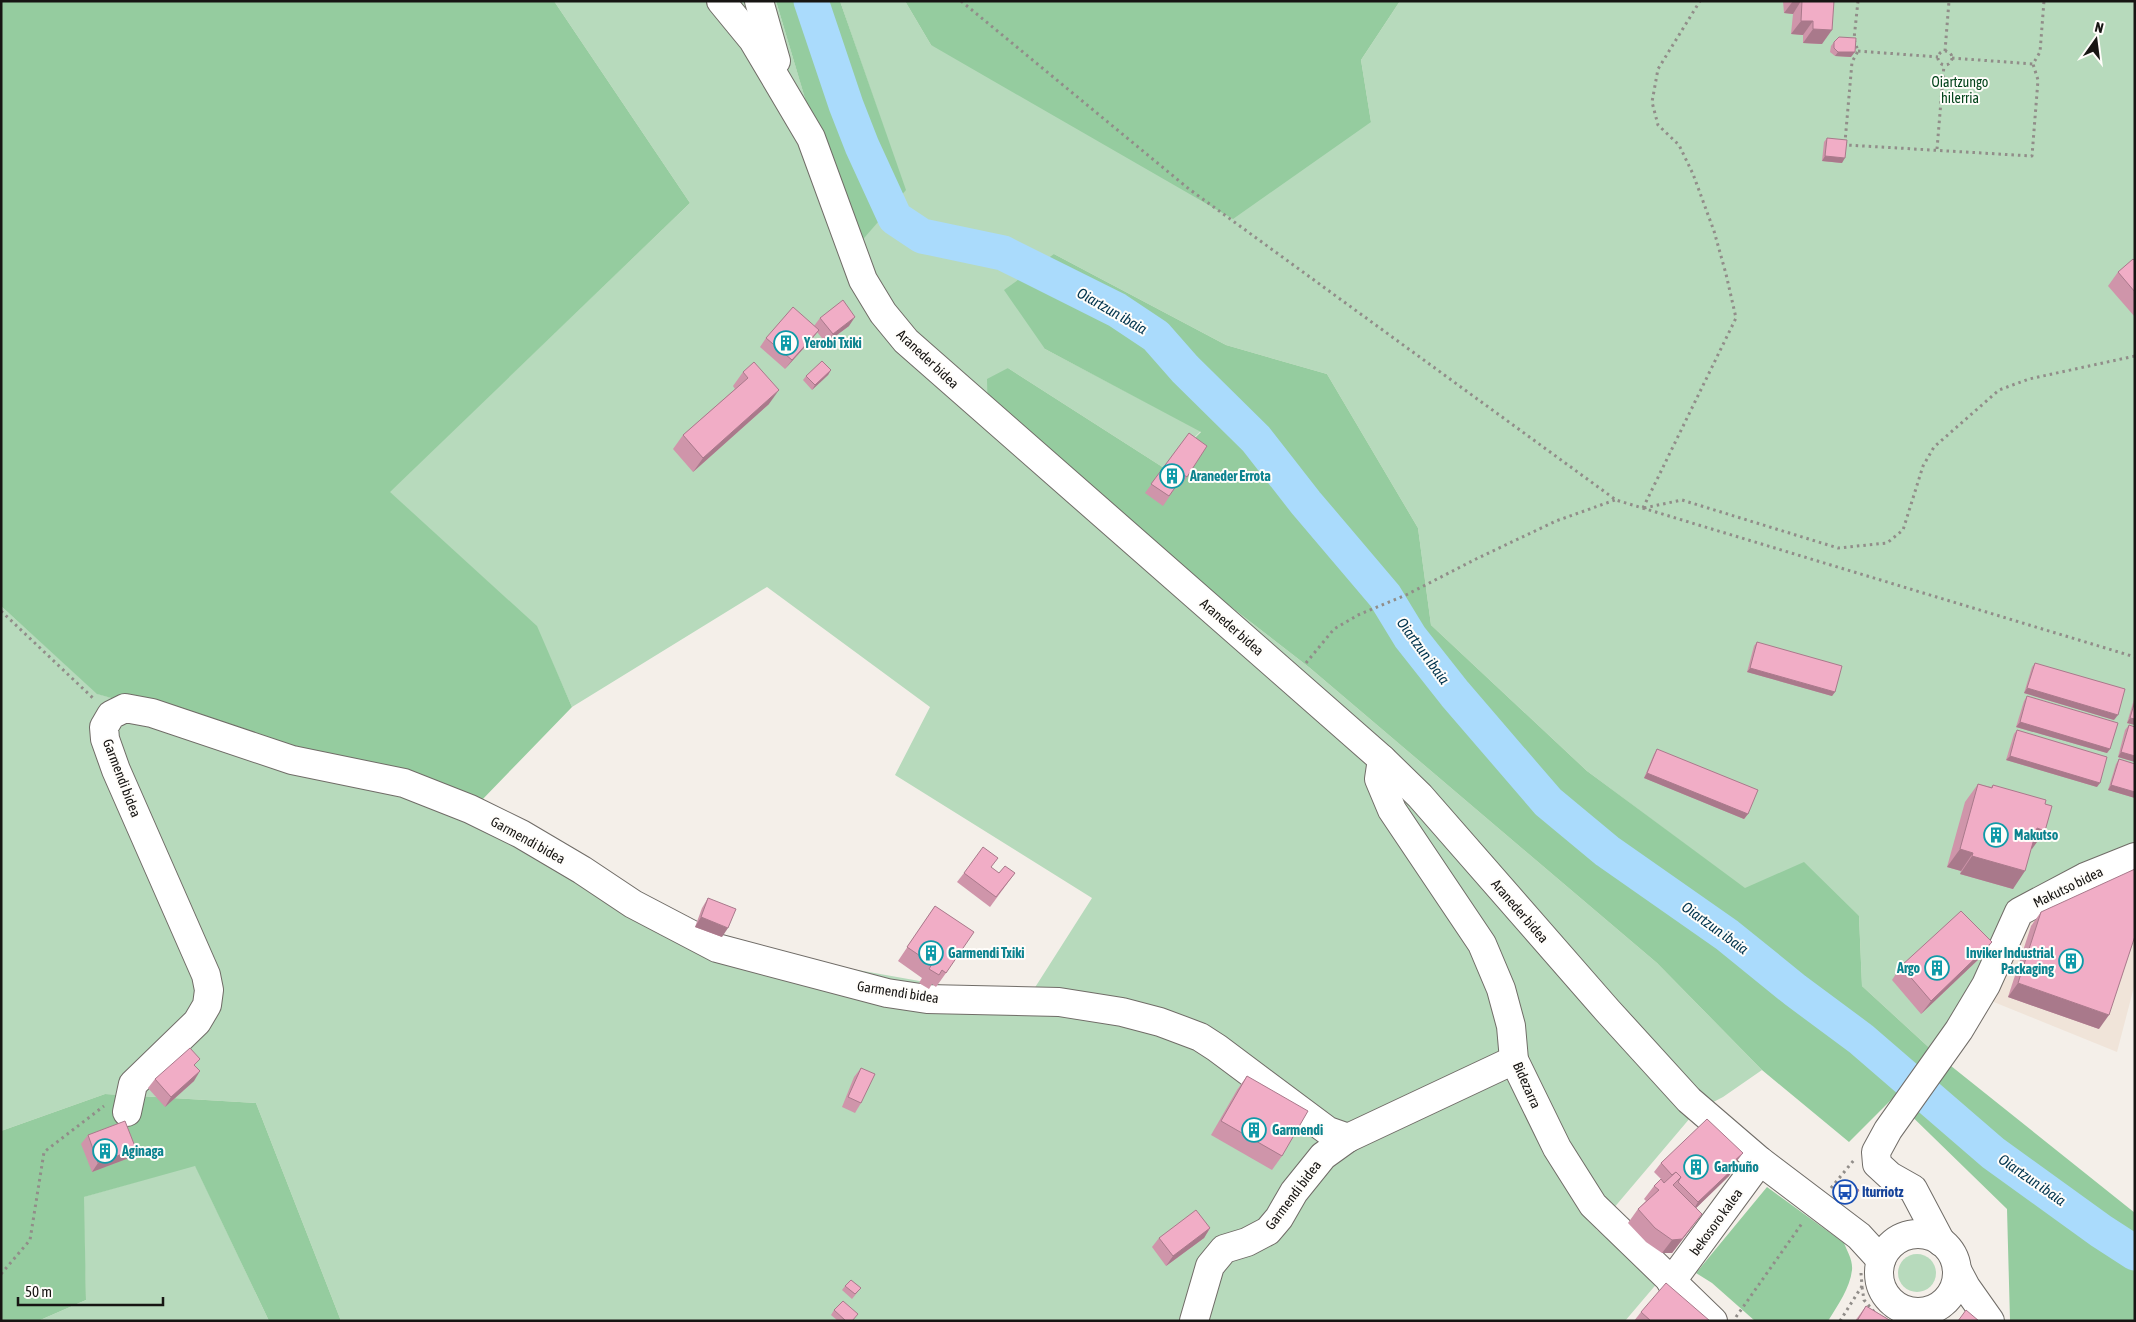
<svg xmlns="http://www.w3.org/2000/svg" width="2136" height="1322" viewBox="0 0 2136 1322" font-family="'Asap Condensed',sans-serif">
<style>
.built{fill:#f0e4d9}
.green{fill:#b7dabc}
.forest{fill:#95cc9f}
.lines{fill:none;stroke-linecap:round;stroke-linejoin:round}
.river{stroke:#aadbfc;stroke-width:35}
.minor-casing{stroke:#706c67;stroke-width:30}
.path{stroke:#918d89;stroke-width:3;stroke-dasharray:2.5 4;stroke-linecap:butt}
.minor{stroke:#fff;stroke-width:28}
.wall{fill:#cf95aa}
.shaded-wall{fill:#a9798b}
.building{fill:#f1adc6;stroke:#a9798b}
.labels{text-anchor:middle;stroke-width:4;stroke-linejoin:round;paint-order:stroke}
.park-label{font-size:14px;fill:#02431a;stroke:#fffdfa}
.culture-label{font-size:14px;font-weight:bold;fill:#0d838f;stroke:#fffdfa;text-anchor:start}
.street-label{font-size:14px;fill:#171513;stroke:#fffdfa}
.transit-label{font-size:14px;font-weight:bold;fill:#164399;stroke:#fffdfa;text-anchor:start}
.water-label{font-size:15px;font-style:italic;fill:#00344e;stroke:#fffdfa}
</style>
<rect width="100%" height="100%" fill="#f4efe9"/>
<path class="built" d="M2135,841V983L2117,1052L1974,994L2019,906Z"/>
<g class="green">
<path d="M554,1H776L851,252L905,190L840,1H905L931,45L1371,122L1361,60L1400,1H2135V841L2019,906L1936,1054L1862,986L1859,916L1745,889L1587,771L1431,625L1418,528L1327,374L1226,345L1054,254L1045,349L1201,431L1164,468L1008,368L988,419L1310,668L1657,963L1762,1070L1723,1097L1696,1111L1596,1229L1659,1281L1625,1321H341L256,1103L105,1094L1,1131V606L98,694L480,802L722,946L1027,1000L1092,898L895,775L930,707L767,587L572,707L536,626L389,492L690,203Z"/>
<path d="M195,1165L269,1321H38L86,1300L83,1197Z"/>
<circle cx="1917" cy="1273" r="19"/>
</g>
<g class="forest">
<path d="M1,1H554L690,203L390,492L537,626L572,707L480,802L97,694L1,606Z"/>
<path d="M776,1H840L906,190L851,253Z"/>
<path d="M905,1H1400L1361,60L1371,122L1233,219L931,45Z"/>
<path d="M1054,254L1226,345L1327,374L1418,528L1431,625L1587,771L1745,888L1804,862L1859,916L1862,986L1936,1054L2135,1213V1321L2010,1320L2007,1209L1893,1098L1849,1142L1762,1070L1657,963L1310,668L988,419L987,379L1008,368L1164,468L1201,432L1045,349L1004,290Z"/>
<path d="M105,1094L256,1103L341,1321H269L195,1166L84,1197L86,1300L38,1321H1V1131Z"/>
<path d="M1767,1187L1844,1243C1847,1251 1853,1260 1852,1270C1850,1288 1838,1305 1828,1321H1755L1712,1283L1696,1273Z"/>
</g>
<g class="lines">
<path class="river" d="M811,1L846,105L862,146L895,218L922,236L1003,253L1117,310L1156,336L1185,369L1256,439L1306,503L1385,596L1410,637L1455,694L1548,802L1607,851L1727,935L1795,990L1861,1039L1993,1153L2101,1231L2135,1253"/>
<g class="minor-casing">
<g id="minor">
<path d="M721,1L753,40L811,138L863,280L883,313L906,341L1382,759L1420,796L1607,1010L1689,1100L1760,1161L1859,1236L1881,1260"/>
<path d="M759,1L776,61"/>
<path d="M1382,759L1379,779L1392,810L1482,944L1501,989L1511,1026L1514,1060L1557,1148L1593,1205L1713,1321"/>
<path d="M127,1112L133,1084L197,1022L207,1005L209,990L206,975L116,770L105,739L104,727L111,715L125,708L152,713L292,760L404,783L470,809L521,834L582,870L633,904L717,948L887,993L927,999L1059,1002L1122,1012L1160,1022L1200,1037L1217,1048L1328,1131L1348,1138L1514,1060"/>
<circle cx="1918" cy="1273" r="39"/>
<path d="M1941,1242L1913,1189L1890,1176L1877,1164L1876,1152L1888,1130L1959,1030L1986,985L2019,912L2085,877L2135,857"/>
<path d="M1957,1270L1966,1287L1990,1321"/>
<path d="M1671,1282L1760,1161"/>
<path d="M1194,1321L1210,1266L1224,1249L1247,1242L1268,1231L1279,1218L1294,1192L1323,1156L1348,1138"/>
</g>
</g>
<g class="path">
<path d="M961,1L1189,189L1616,500L2135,657"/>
<path d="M1858,1L1854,39L1858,51L1852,62L1845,142L1847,145L2032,156L2038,80L2033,64L2040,52L2044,1"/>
<path d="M1858,51L1938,57"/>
<path d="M1945,51L1949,1"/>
<circle cx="1945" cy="58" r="7"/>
<path d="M1952,58L2033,64"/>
<path d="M1937,149L1944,65"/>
<path d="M1643,508L1736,318L1726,274L1714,231L1693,174L1679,145L1658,125L1652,102L1658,69L1700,1"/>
<path d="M1644,508L1682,500L1838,548L1887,543L1903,530L1923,466L1934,447L1999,390L2029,379L2135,356"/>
<path d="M1,611L95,700"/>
<path d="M1306,663L1334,629L1358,615L1406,595L1476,559L1556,521L1615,500"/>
<path d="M1831,1188L1854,1160"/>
<path d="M1,1274L30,1240L44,1152L104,1106"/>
<path d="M1862,1287L1864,1300L1876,1314"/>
<path d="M1736,1317L1803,1222"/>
<path d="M1840,1321L1862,1286L1861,1273"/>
</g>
<use href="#minor" class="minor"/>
</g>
<g class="wall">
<path d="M1783,1H1834L1822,44L1803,43V35L1791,34L1793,14L1784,13Z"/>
<path d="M1834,42L1851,57L1835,56L1830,52L1831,46Z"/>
<path d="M1827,138L1842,163L1822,161L1824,142Z"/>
<path d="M2135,261V317L2108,286L2118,272Z"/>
<path d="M820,318L849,326L826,343L817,332L812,339L785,369L760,347L766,338L814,326Z"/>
<path d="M831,370L828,375L812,390L803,380L806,376Z"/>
<path d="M743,372L769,404L693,472L673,449L683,435L735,389L733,386Z"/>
<path d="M1189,433L1187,477L1181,486L1178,484L1163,506L1145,493Z"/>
<path d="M1757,642L1835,692L1832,696L1747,672L1754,646Z"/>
<path d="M2035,663L2114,720L2024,693L2032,667Z"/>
<path d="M2027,696L2110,749L2107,753L2016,727L2024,701Z"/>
<path d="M2135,696V725L2127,723Z"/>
<path d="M2129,725L2135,727V762L2118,757L2125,730Z"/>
<path d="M2017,730L2097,787L2006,760L2014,734Z"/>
<path d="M1657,749L1748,814L1744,819L1644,778L1654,754Z"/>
<path d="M2119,759L2135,764V798L2108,790L2116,764Z"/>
<path d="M1978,784L1991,787L1993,785L2032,849H2031L2013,889L1960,874L1961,871L1947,867L1965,802Z"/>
<path d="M964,873H1015L990,907L957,882Z"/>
<path d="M708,898L722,937L695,927L702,908Z"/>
<path d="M935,906L946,973L936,987L932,984L929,989L919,983L922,978L898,961Z"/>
<path d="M2041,912L2099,1029L2008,997L2031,926Z"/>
<path d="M1982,956L1921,1014L1892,980L1901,966Z"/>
<path d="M195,1066L194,1081L165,1107L148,1088L155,1079Z"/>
<path d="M861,1068V1103L855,1113L842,1107L854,1077Z"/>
<path d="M1247,1076L1282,1156L1272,1170L1211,1135L1237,1090Z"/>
<path d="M88,1135L129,1158L92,1172L81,1144Z"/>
<path d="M1743,1153L1734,1164L1729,1176L1696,1208L1692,1227L1672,1253H1662L1646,1242L1628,1223L1638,1209L1646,1201L1644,1199L1654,1186L1661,1179L1654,1172L1661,1163Z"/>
<path d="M1845,1181L1859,1190L1851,1202L1837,1193Z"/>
<path d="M1210,1228L1204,1238L1166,1266L1152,1247L1159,1238Z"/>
<path d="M845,1286L861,1288L852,1299L842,1290Z"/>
<path d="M1866,1306L1891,1321H1855Z"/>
<path d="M834,1310L853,1321H838L831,1315Z"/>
<path d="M1641,1312L1710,1321H1634Z"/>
</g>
<g class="shaded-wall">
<path d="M1793,1H1801L1793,14L1784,13Z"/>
<path d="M1801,21H1813L1803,35L1791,34Z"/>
<path d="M1813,29L1832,30L1822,44L1803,43Z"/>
<path d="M1838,52H1855L1851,57L1835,56Z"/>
<path d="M1825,156L1845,158L1842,163L1822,161Z"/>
<path d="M855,317L849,326L826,343L833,334Z"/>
<path d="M819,330L812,339L785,369L792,360Z"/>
<path d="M831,370L828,375L812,390L815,385Z"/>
<path d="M779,390L769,404L693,472L703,458Z"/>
<path d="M1750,668L1835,692L1832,696L1747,672Z"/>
<path d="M2027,688L2118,715L2114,720L2024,693Z"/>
<path d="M2130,718L2135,719V725L2127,723Z"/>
<path d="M2020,722L2110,749L2107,753L2016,727Z"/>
<path d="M2121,752L2135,756V762L2118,757Z"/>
<path d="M2010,756L2100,783L2097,787L2006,760Z"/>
<path d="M1647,773L1748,814L1744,819L1644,778Z"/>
<path d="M2111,785L2135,792V798L2108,790Z"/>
<path d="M2037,828L2045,831L2032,849L2024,847Z"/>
<path d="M1960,849L1973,853L1961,871L1947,867Z"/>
<path d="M1972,856L2025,871L2013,889L1960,874Z"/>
<path d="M701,917L728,928L722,937L695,927Z"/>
<path d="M1992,942L1982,956L1921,1014L1931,1001Z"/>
<path d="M2018,983L2109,1015L2099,1029L2008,997Z"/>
<path d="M200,1071L194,1081L165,1107L171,1097Z"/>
<path d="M136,1149L129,1158L92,1172L98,1163Z"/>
<path d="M1743,1153L1736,1162L1726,1172L1732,1163Z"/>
<path d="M1736,1166L1729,1176L1692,1212L1698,1202Z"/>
<path d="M1702,1214L1672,1253H1662L1672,1240Z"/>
<path d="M1210,1228L1204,1238L1166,1266L1173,1256Z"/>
</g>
<g class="building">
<path d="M1802,1H1834L1832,30L1813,29V21H1801Z"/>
<path d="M1839,37L1856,38L1855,52H1838L1834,48V42Z"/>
<path d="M1827,138L1847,140L1845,158L1825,156Z"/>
<path d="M2133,259L2135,261V292L2118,272Z"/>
<path d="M843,300L855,317L833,334L820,318Z"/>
<path d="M793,307L819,330L792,360L766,338Z"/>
<path d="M822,361L831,370L815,385L806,376Z"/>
<path d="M754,362L779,390L703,458L683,435L748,378L743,372Z"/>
<path d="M1189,433L1207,446L1187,477L1184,475L1169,496L1151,484Z"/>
<path d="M1757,642L1842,666L1835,692L1750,668Z"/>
<path d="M2035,663L2125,689L2118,715L2027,688Z"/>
<path d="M2027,696L2118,723L2110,749L2020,722Z"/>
<path d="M2135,701V719L2130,718Z"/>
<path d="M2129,725L2135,727V756L2121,752Z"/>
<path d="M2017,730L2107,757L2100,783L2010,756Z"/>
<path d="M1657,749L1758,790L1748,814L1647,773Z"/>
<path d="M2119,759L2135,764V792L2111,785Z"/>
<path d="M1978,784L1992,788L1993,785L2046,800L2045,804L2052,806L2045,831L2037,828L2025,871L1972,856L1973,853L1960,849Z"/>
<path d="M983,847L998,858L991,867L999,873L1005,866L1015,873L996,897L964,873Z"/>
<path d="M2135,869V936L2109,1015L2018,983L2041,912Z"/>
<path d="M708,898L736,909L728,928L701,917Z"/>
<path d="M935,906L974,932L946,973L942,970L939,975L929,969L932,964L907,947Z"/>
<path d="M1961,911L1992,942L1931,1001L1901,966Z"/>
<path d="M190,1048L200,1059L194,1065L200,1071L171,1097L155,1079Z"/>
<path d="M861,1068L875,1074L861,1103L848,1097Z"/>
<path d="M1247,1076L1308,1111L1282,1156L1221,1121Z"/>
<path d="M1707,1119L1743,1153L1732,1163L1736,1166L1698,1202L1678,1182L1681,1177L1676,1172L1672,1175L1661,1163Z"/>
<path d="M125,1121L136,1149L98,1163L88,1135Z"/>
<path d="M1676,1172L1681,1177L1673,1185L1702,1214L1682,1239L1672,1240L1655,1228L1638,1209L1659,1190L1654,1186L1661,1179L1664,1183Z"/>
<path d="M1845,1181L1859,1190L1854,1198L1840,1188Z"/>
<path d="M1196,1210L1210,1228L1173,1256L1159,1238Z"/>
<path d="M851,1280L861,1288L855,1294L845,1286Z"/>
<path d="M1666,1283L1710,1321H1651L1641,1312Z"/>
<path d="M843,1301L858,1314L852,1321H846L834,1310Z"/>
<path d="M1866,1306L1891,1321H1857Z"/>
<path d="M1966,1310L1979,1321H1958Z"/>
</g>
<defs>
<g id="building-ring" transform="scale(1.25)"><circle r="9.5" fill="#fffdfa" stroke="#0f9aa8" stroke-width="1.5"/><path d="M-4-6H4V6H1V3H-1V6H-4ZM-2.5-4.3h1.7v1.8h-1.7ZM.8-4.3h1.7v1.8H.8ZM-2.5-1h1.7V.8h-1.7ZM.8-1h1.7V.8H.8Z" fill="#0f9aa8"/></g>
<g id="bus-ring" transform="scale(1.25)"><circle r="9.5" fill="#fffdfa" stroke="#1a4fb4" stroke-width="1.5"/><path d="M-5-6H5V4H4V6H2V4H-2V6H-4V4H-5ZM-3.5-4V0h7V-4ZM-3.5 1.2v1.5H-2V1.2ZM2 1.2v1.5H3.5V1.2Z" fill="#1a4fb4"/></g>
</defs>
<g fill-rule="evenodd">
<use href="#building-ring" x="786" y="343"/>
<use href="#building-ring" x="1172" y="476"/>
<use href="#building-ring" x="1996" y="835"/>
<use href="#building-ring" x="931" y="953"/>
<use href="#building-ring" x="2071" y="961"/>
<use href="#building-ring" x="1937" y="968"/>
<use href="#building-ring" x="1254" y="1130"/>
<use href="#building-ring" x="105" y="1151"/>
<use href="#building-ring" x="1696" y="1167"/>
<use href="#bus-ring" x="1845" y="1192"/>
</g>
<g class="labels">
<g class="park-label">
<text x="1960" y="87">Oiartzungo<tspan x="1960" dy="16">hilerria</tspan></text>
</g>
<g class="culture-label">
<text x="804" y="348">Yerobi Txiki</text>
<text x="1190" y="481">Araneder Errota</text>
<text x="2014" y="840">Makutso</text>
<text x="948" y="958">Garmendi Txiki</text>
<text x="2054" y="958" text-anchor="end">Inviker Industrial<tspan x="2054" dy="16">Packaging</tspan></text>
<text x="1920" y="973" text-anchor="end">Argo</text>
<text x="1272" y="1135">Garmendi</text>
<text x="122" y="1156">Aginaga</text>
<text x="1714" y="1172">Garbuño</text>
</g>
<g class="street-label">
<text transform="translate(928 359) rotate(43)" y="5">Araneder bidea</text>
<text transform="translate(1232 627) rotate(41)" y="5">Araneder bidea</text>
<text transform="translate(122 778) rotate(69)" y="5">Garmendi bidea</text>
<text transform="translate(528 840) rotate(29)" y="5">Garmendi bidea</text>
<text transform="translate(2068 887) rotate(-26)" y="5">Makutso bidea</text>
<text transform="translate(1520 911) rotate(49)" y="5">Araneder bidea</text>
<text transform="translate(898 992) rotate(9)" y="5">Garmendi bidea</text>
<text transform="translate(1527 1085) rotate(66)" y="5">Bidezarra</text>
<text transform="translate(1293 1195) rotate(-53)" y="5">Garmendi bidea</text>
<text transform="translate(1716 1222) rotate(-54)" y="5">bekosoro kalea</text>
</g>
<g class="transit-label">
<text x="1862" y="1197">Iturriotz</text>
</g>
<g class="water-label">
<text transform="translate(1112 311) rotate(30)" y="5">Oiartzun ibaia</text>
<text transform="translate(1423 651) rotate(54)" y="5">Oiartzun ibaia</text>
<text transform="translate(1715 928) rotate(36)" y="5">Oiartzun ibaia</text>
<text transform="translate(2032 1180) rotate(35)" y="5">Oiartzun ibaia</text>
</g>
</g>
<rect width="2136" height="1322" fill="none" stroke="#171513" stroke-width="5"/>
<g transform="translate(2096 40) rotate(14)" stroke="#fffdfa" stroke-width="4" paint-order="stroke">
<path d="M0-4L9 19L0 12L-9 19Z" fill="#171513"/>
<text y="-8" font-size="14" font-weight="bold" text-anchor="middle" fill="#171513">N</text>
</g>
<path d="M18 1297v8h145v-8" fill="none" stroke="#171513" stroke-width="2.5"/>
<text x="25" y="1297" font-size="15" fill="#171513" stroke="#fffdfa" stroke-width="4" paint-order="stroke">50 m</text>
</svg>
